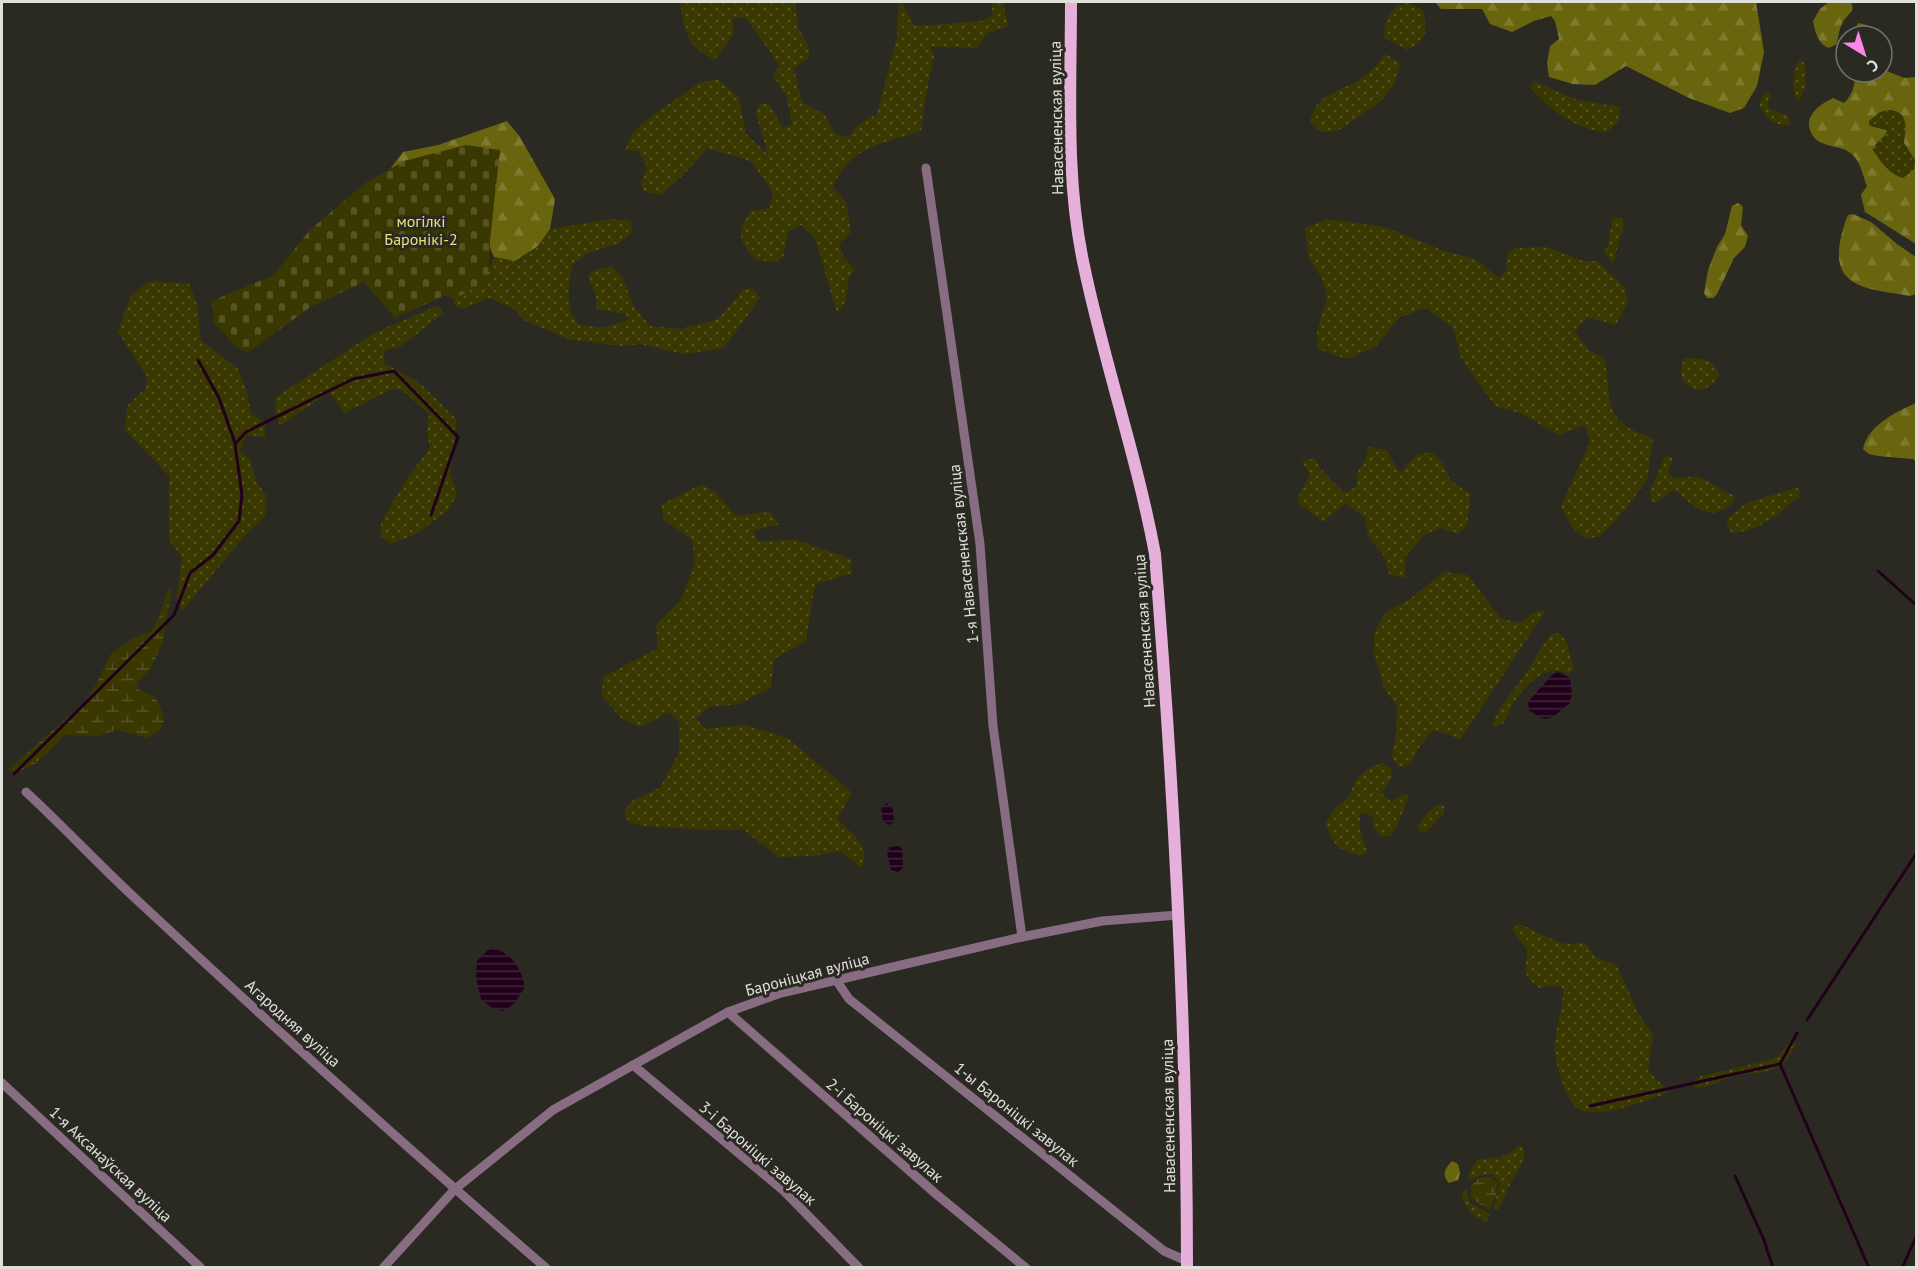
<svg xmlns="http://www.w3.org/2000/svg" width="1918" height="1269" viewBox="0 0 1918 1269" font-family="'PT Sans',sans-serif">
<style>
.grass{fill:url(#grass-dots)}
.forest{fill:url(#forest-firs);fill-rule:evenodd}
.wetland{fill:url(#wetland-marsh)}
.cemetery{fill:url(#cemetery-stones)}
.water{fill:url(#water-rules)}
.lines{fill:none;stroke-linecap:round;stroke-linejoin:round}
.stream{stroke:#21001c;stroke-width:3}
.minor{stroke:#886d82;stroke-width:9}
.major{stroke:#e7b0db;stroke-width:12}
.labels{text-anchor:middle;stroke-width:6;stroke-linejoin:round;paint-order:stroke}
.street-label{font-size:16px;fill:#e0e0db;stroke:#2a2a23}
.park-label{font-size:16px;fill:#e7e277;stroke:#2a2a23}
</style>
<defs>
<pattern id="grass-dots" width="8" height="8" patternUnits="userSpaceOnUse" patternTransform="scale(1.5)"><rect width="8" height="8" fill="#3a3801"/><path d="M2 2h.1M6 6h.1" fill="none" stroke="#565425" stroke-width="1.8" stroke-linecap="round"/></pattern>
<pattern id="forest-firs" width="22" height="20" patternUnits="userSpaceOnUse" patternTransform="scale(1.5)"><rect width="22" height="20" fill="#69650f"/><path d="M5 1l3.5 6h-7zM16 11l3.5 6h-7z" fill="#7e7b31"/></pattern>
<pattern id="wetland-marsh" width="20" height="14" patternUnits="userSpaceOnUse" patternTransform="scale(1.5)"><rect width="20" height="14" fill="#3a3801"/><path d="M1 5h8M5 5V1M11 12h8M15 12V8" fill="none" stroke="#565425"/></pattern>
<pattern id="cemetery-stones" width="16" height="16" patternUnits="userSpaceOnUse" patternTransform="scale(1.5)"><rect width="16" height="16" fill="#3a3801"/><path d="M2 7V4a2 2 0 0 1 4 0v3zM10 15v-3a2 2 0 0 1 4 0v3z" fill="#565425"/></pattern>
<pattern id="water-rules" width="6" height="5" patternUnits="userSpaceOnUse" patternTransform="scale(1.5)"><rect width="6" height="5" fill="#21001c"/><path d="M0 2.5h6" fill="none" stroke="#41253c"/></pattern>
</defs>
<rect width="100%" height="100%" fill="#2a2a23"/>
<g class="grass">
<path d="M680,2H795L798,28L807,43L810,56L794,69L802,102L825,115L835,134L848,137L859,125L872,116L876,118L897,37L899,2H901L915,26L982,21L993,15L991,2H1003L1008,26L988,33L977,48L931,47L934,56L925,100L921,131C882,144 850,146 833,187L846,202L851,232L839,244L843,256L855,270L849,277L846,301L837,313L815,238L801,225L788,232L783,258L774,262L755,260C739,240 735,234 751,211L769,208L773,193L752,162L732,155L707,149L687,171L661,195L643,191L641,183L647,168L639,151L625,150L633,132L656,113L699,83L718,79L739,98L746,134L768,155L756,112L760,104H769L783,128L792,124L787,97L773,75L780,66L745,17L732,19L733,35L715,60C686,46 685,32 680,2Z"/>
<path d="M1406,2L1423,10C1426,32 1429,38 1408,50L1384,38C1385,20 1389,9 1406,2Z"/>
<path d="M1385,54L1400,63L1394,85L1381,101L1338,131L1321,132L1310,121C1316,93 1341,92 1362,78C1372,71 1379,63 1385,54Z"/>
<path d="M1800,60L1804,63C1807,77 1807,87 1799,100L1795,98C1793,85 1791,71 1800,60Z"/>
<path d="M1534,81L1577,100L1620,107L1618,122L1606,133C1571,126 1554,113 1530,88Z"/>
<path d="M1768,92L1771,96L1767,104L1770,109L1789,116L1790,121L1789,125C1773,126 1766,118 1759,105L1763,94Z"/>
<path d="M1895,110C1910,120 1906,127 1904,143L1915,160L1914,169L1904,178C1891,176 1880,161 1873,150L1874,145L1885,136L1883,128H1873L1869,125L1868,121L1880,112Z"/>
<path d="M1613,217L1622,218L1624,225L1613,263L1604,252L1608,245Z"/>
<path d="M611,219L631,221L632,232L618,244L588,253L573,264C568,285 564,308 579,325L602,328L628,320L626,314L597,309L596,295L588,276L594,270L612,266L623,279L634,307L650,326L682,329L718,319L744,289L752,288L760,298L724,348L684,354L640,344L621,346L568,339L524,320L514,309L490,298L462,309L455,306L453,297L484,280L494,257L516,261L538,246L550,229Z"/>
<path d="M1327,219L1384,227L1447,252L1475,259L1499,278L1507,270V254L1514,248L1546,247L1583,261H1597L1624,287L1628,301L1616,325L1587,317L1575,332L1590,351L1604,358C1611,378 1604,404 1620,421C1626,429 1643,434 1653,439L1647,480L1625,510L1600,536L1586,539L1572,528L1561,506L1590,442L1585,425L1559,435L1520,413L1495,406L1461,358L1453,328L1426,308L1400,317L1374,348L1346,359L1318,349L1317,332L1327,298L1322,278L1309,259L1305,228Z"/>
<path d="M149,281L189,284L197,304L201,340L238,369L246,388L251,414L265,422V437L246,435L240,451L250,459L256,481L267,497L265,517L249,531L182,611L177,595L182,557L169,540V476L125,430L127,406L146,388L147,376L118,332L130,297Z"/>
<path d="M437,306L444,313L401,346L384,351L385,364L420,383L457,420L450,472L457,495L447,511L416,534L391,544L381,537V522L408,477L430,448L427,432L429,414L403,391L392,389L345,413L329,392L280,426L275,410L276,397L374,333Z"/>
<path d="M1688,358C1704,360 1711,357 1719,374C1709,400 1671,392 1684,359Z"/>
<path d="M1368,447L1386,450L1400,473L1417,455L1431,452L1443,463L1450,480L1471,494L1467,525L1458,534L1440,528L1424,535L1405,557V578L1389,574L1384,556L1368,536L1365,518L1346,503L1323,522L1297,502L1301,490L1310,475L1302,461L1315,458L1320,468L1344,493L1356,487L1358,471L1366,460Z"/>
<path d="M1668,456L1673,458L1668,472C1676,484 1687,474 1698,477C1711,481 1720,491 1733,495L1735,500C1716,524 1693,509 1677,491H1671L1655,503L1651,500L1650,491L1665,457Z"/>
<path d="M702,484L717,494L736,516L769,512L780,524L754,531L758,541L797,540L851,559L852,573L815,584L806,641L774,659L771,687L740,704L709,707L696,718L705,729L744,725L788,738L852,793L837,819C851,833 872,846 862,868L840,851L813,856L778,857L744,830H708L643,826L628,822L624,812L632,801L660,788L679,752V723L670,712L640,727L622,719L602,696L603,677L658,648L656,625L681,600L695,563L692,540L664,520L661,505Z"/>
<path d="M1796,488L1800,489L1799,497C1780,512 1756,535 1731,532L1727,524L1728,518L1746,503Z"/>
<path d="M1444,572L1468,575L1501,619L1522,623L1532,613L1546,610L1460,740L1448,734L1433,730L1420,746L1410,764L1399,767L1392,757L1396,735L1397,706L1384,688L1374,654V633L1385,613L1410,599Z"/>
<path d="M1560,633L1567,643L1574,670L1568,674L1559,670C1555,671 1549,671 1545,673C1527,680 1510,705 1505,722L1496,727L1492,725C1499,705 1516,688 1528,670C1536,658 1542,645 1551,634Z"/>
<path d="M1382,763L1391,768L1392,777L1382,793L1385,798L1392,801L1404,794L1409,797L1397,826L1391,835L1381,837L1374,828L1373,818L1365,812L1360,816V829L1367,852L1362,855C1340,852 1330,844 1326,822L1336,807L1350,796L1354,782L1368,769Z"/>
<path d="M1436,805L1444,806V813L1427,832L1420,831L1418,826L1423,818Z"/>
<path d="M1518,924C1538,929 1562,951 1582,942L1589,947L1594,956L1617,966L1638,1013L1653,1035L1648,1071L1668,1090L1666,1094C1645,1100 1590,1125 1573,1104C1569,1099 1565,1090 1563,1084C1558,1070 1554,1058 1555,1043C1556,1024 1564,1006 1563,988L1555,985L1539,988C1522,976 1524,969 1528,951L1512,930Z"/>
<path d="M1791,1040L1796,1044C1792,1052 1787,1062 1778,1067C1763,1075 1747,1072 1731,1077C1720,1081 1706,1089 1694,1087L1693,1083L1701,1076L1770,1060L1778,1056Z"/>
<path d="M1520,1144C1530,1156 1519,1169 1512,1180C1508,1188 1504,1198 1500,1207L1496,1209L1493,1208L1500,1184L1493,1174L1478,1176L1474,1179L1469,1180V1173L1477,1160L1500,1157L1510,1153Z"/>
<path d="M1466,1190L1470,1203L1490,1214L1488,1221C1474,1220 1462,1205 1462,1192Z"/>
</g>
<g class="forest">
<path d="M1435,2H1756L1764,52L1757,86L1744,108L1730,113L1689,98L1626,66L1595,85L1573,84L1549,77L1547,63L1550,46L1559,39L1555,21L1551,16L1534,21L1512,32L1490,24L1482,9H1441Z"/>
<path d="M1829,2H1851C1856,13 1846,14 1842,24C1839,29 1838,38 1837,44L1829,48C1818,44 1815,32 1813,21L1820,9Z"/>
<path d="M1858,23L1867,25L1870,36H1852Z"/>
<path d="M1882,69L1904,78L1916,77V244L1865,212L1861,195L1867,186C1862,174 1861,160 1849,152C1842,147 1831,147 1822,143C1816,141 1812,136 1810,130C1805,114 1821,104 1833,98L1844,103C1853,95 1855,84 1855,72H1882ZM1890,110C1909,112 1906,128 1904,143L1915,160L1914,169L1904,178C1891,176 1880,161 1873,150C1875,141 1884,140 1887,131C1881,127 1875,129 1869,125V121L1880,112Z"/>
<path d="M507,121L520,137L555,199L550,229L538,246L515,261L494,257L477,218L376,188L403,152L438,145Z"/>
<path d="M1738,203L1743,207L1741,225L1748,236L1745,247L1734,258L1717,294L1713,298H1707L1704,293L1708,270L1717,247L1725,234L1732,206Z"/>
<path d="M1853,214L1871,222L1897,244L1916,257V294L1910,296C1875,289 1831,291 1840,242C1842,232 1844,224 1848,215Z"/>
<path d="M1916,403V462L1913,459L1878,456L1869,454L1863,449C1868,425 1896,412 1916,403Z"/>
<path d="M1452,1161L1458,1164L1460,1173L1458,1180L1449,1183C1441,1176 1445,1168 1452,1161Z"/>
</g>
<g class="wetland">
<path d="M168,589H172L163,641L151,668L137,683L139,690C158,696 160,702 164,721L158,732L147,738L117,730L98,736L64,735C49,750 31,776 8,770L84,703L97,683L110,655L135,637L150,632L158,620Z"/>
<path d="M1480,1177H1491L1498,1183L1496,1195L1489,1210L1471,1198V1186Z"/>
</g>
<path class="cemetery" d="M466,145L500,150L490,241L488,280L454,299L445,295L395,318L364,282L312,306L247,353L234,345L214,323L212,301L274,275L310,230L364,184L404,161Z"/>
<g class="water">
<path d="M1558,672L1570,678L1572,694L1570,703C1550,718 1550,726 1529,710L1528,702L1552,675Z"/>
<path d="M886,803L893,809L894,822L889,825L883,821L881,809Z"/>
<path d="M890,847L899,846L902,849L903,868L898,872L891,870L887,852Z"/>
<path d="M491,947C512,954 520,966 525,987L514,1004L503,1011L491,1007L481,999L476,978L477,961Z"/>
</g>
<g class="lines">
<g class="stream">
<path d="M198,360L219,398L235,443"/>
<path d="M1878,571L1916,605"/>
<path d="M14,774L174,615L190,573L213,555L239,521L242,495L235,444L246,432L353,379L394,371L458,437L431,515"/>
<path d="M1807,1020L1916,854"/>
<path d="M1797,1033L1780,1064L1869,1268"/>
<path d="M1590,1106L1780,1064"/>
<path d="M1735,1176L1764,1240L1773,1268"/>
<path d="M1902,1268L1916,1237"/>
</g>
<g class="minor">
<path d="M926,168L980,544L993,726L1022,937"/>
<path d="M26,792C64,827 99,865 137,900C271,1025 407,1148 546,1268"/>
<path d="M836,980L849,999L1164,1251L1187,1261"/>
<path d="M728,1012L936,1194L1026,1268"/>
<path d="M633,1065L784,1191L859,1268"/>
<path d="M2,1083L201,1268"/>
<path d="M383,1268L455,1189L553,1110L728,1012L781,993L1022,937L1102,921L1178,915"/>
</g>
<path class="major" d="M1071,2C1071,90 1065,179 1084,266C1104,362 1137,457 1155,554C1174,791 1187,1029 1187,1268"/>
</g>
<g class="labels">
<g class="street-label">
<text transform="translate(1056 118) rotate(-91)" y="6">Навасененская вуліца</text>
<text transform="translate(963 554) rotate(-96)" y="6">1-я Навасененская вуліца</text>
<text transform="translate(1144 631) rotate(-94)" y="6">Навасененская вуліца</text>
<text transform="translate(807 974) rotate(-15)" y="6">Бароніцкая вуліца</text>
<text transform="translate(293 1023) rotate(42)" y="6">Агародняя вуліца</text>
<text transform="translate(1017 1114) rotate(39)" y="6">1-ы Бароніцкі завулак</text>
<text transform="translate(1168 1116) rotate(-91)" y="6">Навасененская вуліца</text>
<text transform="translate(885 1130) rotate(41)" y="6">2-і Бароніцкі завулак</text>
<text transform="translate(758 1153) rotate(41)" y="6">3-і Бароніцкі завулак</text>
<text transform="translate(111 1164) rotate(43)" y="6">1-я Аксанаўская вуліца</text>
</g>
<g class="park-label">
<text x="421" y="227">могілкі<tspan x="421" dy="18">Баронікі-2</tspan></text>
</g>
</g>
<rect width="1918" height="1269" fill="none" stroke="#e0e0db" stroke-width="6"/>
<g transform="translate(1864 54) rotate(142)"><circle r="28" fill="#2a2a23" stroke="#73736d" stroke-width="1.5"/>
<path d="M0-4.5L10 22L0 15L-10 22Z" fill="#fa87e6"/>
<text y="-9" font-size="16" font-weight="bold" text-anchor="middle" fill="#e0e0db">С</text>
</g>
</svg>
